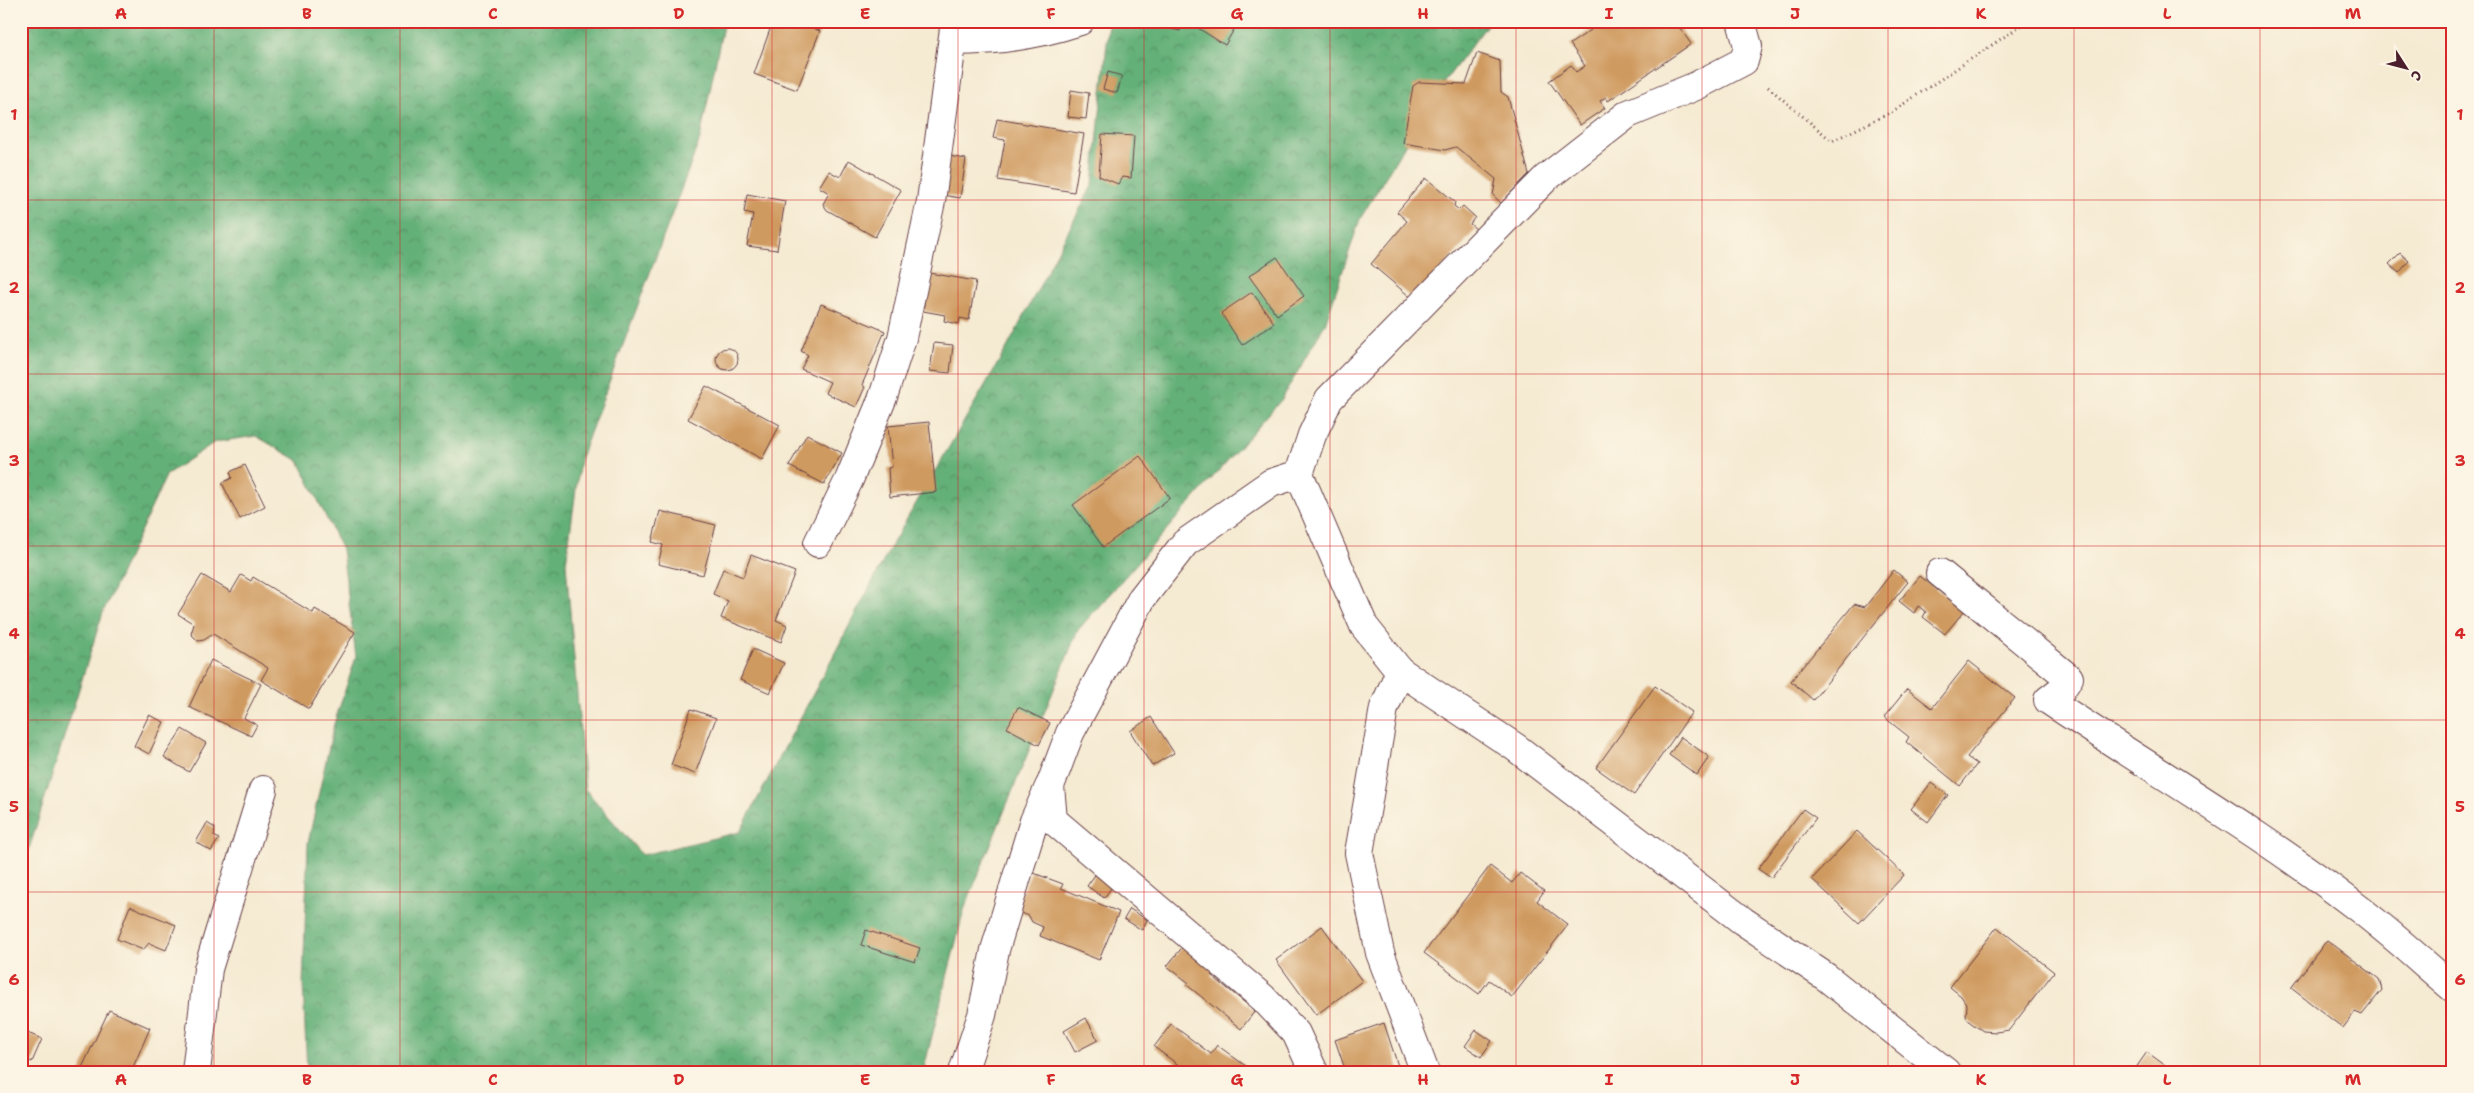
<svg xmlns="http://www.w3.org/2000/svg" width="2474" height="1093" viewBox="0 0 2474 1093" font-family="'Shantell Sans',sans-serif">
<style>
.forest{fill:url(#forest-crowns);stroke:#576852}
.building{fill:#cf9a5e}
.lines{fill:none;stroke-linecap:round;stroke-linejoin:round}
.minor-casing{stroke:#643d44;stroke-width:30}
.path{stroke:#643d44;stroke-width:3;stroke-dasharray:1 4;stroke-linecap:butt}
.minor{stroke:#fff;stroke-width:28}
.grid{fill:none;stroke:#d62828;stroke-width:1;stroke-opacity:0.55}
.neatline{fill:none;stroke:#d62828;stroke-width:2}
.grid-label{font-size:16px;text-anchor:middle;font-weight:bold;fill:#d62828}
</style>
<defs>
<pattern id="forest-crowns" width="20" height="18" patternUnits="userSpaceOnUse" patternTransform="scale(1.25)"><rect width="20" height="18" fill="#64b078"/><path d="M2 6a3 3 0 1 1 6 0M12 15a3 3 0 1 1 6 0" fill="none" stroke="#548f63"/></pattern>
</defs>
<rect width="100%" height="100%" fill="#fcf5e5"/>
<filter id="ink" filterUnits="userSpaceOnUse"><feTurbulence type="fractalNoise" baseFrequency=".02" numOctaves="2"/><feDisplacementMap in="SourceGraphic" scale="10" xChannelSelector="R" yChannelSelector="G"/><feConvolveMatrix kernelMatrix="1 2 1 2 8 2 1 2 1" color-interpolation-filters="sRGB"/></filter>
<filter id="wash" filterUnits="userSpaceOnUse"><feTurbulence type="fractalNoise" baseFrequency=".0096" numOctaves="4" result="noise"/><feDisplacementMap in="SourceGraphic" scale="20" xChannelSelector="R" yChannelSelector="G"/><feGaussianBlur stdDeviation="1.12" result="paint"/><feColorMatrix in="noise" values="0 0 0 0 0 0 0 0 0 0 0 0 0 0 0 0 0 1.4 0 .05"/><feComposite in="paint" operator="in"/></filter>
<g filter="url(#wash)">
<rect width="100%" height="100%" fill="#f5ead2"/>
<path class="forest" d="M21,21H724L700,139L580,460L566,563L585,789L642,855L740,832L894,541L1008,346L1093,184L1109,21H1490L1439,89L1360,219L1325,324L1282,399L1078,630L964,910L923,1072H307L303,984L308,843L334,724L356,657L342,550L299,461L256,436L215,442L167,474L103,612L21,875Z"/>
<g id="blocks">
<g class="building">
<path d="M773,21H795L820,31L797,90L754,74Z"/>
<path d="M1148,21H1182L1180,31L1148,24Z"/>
<path d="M1202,21H1229L1236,26L1225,45L1198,28Z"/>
<path d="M1585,21H1675L1691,44L1608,101L1606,97L1600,101L1605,108L1580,125L1549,81L1571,65L1576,72L1585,66L1570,44L1591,30Z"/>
<path d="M1477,53L1500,61L1501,92L1508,97L1529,174L1501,203L1493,195L1496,179L1456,147L1445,150L1403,143L1413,86L1419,82L1466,84Z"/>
<path d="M1108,72L1122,76L1117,93L1103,89Z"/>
<path d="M1071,90L1089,93L1086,119L1068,117Z"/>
<path d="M997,119L1084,134L1074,192L998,180L1005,140L993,138Z"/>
<path d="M1102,134L1134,136L1131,178L1122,177L1118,184L1099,176Z"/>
<path d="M949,156L966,159L960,198L942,195Z"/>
<path d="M849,160L901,190L875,237L827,210L823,204L829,193L819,187L829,171L840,177Z"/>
<path d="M1426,178L1455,202L1454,206L1459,210L1463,206L1475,217L1470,224L1476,229L1415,301L1371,264L1407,221L1397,212Z"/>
<path d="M747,194L785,201L777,250L747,246L753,214L744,212Z"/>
<path d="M2400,253L2409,261L2399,273L2389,264Z"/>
<path d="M1277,257L1304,296L1277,315L1249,276Z"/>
<path d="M929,273L976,281L969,320L960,318L959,324L944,321L945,315L923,311Z"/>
<path d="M1252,292L1274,323L1242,345L1221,313Z"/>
<path d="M821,304L885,331L862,385L865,387L856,407L825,393L830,382L801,369L808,355L801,351Z"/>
<path d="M934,343L953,345L950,373L930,371Z"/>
<circle cx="727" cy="359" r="11"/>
<path d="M706,386L780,425L762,459L688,419Z"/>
<path d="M929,422L936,492L890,497L888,468L892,467L888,426Z"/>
<path d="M807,434L842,453L824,484L789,466Z"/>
<path d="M1140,456L1170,498L1103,547L1073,505Z"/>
<path d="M245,465L265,506L240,519L222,483L232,478L230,472Z"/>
<path d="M660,511L716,525L703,575L658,564L663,545L652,542Z"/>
<path d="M751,555L795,572L776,620L787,625L781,642L721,618L728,601L713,594L723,569L743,577Z"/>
<path d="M1894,570L1908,582L1813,700L1791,681L1854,604L1865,607Z"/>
<path d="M202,575L231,592L241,575L251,581L253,577L313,613L315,609L355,632L309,709L261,680L268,668L213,634L204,640L198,641L191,634L194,624L178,614Z"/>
<path d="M1920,576L1964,611L1945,634L1923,617L1926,612L1918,606L1914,613L1899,601Z"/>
<path d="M753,649L784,663L770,693L740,680Z"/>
<path d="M211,660L261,684L244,718L257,725L251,736L189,707Z"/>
<path d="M1969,661L2015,698L1967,757L1977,764L1960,786L1906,742L1909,737L1884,717L1907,689L1932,708Z"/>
<path d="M1655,686L1692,712L1634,795L1596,768Z"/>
<path d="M1018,707L1050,723L1039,745L1007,728Z"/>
<path d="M691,709L716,718L695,774L671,765Z"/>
<path d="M149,715L164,722L149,754L134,746Z"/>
<path d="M1151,717L1174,753L1152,766L1130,731Z"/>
<path d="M182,729L206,743L189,772L164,757Z"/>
<path d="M1681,737L1709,757L1697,775L1669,755Z"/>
<path d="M1931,783L1948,795L1928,822L1911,809Z"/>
<path d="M1803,809L1816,818L1771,878L1758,869Z"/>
<path d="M207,823L215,828L214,836L219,839L211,851L196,842Z"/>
<path d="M1857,831L1904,875L1859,923L1812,879Z"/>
<path d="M1490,866L1512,883L1520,873L1544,891L1537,901L1568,925L1512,997L1489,980L1479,994L1424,953Z"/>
<path d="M1031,872L1063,884L1061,888L1119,912L1099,960L1040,936L1043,927L1032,922L1029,916L1014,910Z"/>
<path d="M1097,872L1114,884L1104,898L1087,886Z"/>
<path d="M130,906L176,925L166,950L149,943L143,950L117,939Z"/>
<path d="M1130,909L1147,920L1142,930L1124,919Z"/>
<path d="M1322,926L1362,981L1316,1015L1276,960Z"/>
<path d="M1997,927L2054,972L2009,1030L1996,1032L1983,1031L1971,1023L1966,1017L1967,1005L1961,996L1950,987Z"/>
<path d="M866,930L920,948L915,962L861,945Z"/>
<path d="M2327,940L2379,979L2382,990L2362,1015L2355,1012L2343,1028L2291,988Z"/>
<path d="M1185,944L1216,969L1211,975L1255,1011L1241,1029L1187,985L1189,983L1167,966Z"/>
<path d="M109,1010L150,1028L131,1072H80Z"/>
<path d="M1086,1018L1098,1040L1075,1052L1064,1031Z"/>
<path d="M1384,1023L1400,1072H1346L1335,1040Z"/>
<path d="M1171,1024L1211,1054L1217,1045L1254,1072H1188L1154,1047Z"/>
<path d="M21,1030L42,1039L32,1062L21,1057Z"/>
<path d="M1476,1030L1492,1041L1481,1057L1465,1046Z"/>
<path d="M2147,1052L2166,1066L2161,1072H2133Z"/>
</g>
</g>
</g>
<g filter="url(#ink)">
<use href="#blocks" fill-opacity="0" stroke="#643d44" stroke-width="1"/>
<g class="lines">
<g class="minor-casing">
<g id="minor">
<path d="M954,41C998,41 1038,35 1080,21"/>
<path d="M1299,474L1364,626L1400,671L1515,747L1743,921L1826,977L1946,1072"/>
<path d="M818,543L849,480L883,397L902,338L931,201L955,21"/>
<path d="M1940,573L2069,678L2061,690L2048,700C2149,768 2257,830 2354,905C2389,931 2420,960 2453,988"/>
<path d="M1400,671L1384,708L1359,853L1380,953L1425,1072"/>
<path d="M196,1072L208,969L263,790"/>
<path d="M963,1072L982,1015L995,950L1016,880L1034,821L1049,787"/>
<path d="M1314,1072L1296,1033L1263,998L1053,820L1050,786L1070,733L1142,598L1185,543L1271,483L1299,474L1312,435L1329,399L1546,178L1628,114L1696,86L1744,61L1748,46L1741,21"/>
</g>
</g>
<path class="path" d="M1768,87L1832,141L1890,113L2028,21"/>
<use href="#minor" class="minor"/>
</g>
</g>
<path class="grid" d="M214,21V1072M400,21V1072M586,21V1072M772,21V1072M958,21V1072M1144,21V1072M1330,21V1072M1516,21V1072M1702,21V1072M1888,21V1072M2074,21V1072M2260,21V1072M21,200H2453M21,374H2453M21,546H2453M21,720H2453M21,892H2453"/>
<rect width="2474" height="1093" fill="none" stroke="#fcf5e5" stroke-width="55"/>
<g transform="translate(2406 68) rotate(126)" stroke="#fcf5e5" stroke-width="4" paint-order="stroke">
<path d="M0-4L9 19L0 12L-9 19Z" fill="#4a1f2b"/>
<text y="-8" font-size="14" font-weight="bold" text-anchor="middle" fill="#4a1f2b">С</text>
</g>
<rect x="28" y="28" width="2418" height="1038" class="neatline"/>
<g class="grid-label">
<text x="121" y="19">A</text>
<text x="307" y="19">B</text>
<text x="493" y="19">C</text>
<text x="679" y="19">D</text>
<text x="865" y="19">E</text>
<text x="1051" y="19">F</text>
<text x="1237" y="19">G</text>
<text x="1423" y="19">H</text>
<text x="1609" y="19">I</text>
<text x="1795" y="19">J</text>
<text x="1981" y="19">K</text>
<text x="2167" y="19">L</text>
<text x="2353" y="19">M</text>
<text x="14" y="120">1</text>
<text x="2460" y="120">1</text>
<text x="14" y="293">2</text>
<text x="2460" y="293">2</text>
<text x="14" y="466">3</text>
<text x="2460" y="466">3</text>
<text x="14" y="639">4</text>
<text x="2460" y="639">4</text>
<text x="14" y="812">5</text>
<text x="2460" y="812">5</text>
<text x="14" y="985">6</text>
<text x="2460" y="985">6</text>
<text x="121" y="1085">A</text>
<text x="307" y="1085">B</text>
<text x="493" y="1085">C</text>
<text x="679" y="1085">D</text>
<text x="865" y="1085">E</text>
<text x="1051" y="1085">F</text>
<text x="1237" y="1085">G</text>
<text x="1423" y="1085">H</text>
<text x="1609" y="1085">I</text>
<text x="1795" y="1085">J</text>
<text x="1981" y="1085">K</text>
<text x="2167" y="1085">L</text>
<text x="2353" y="1085">M</text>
</g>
</svg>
